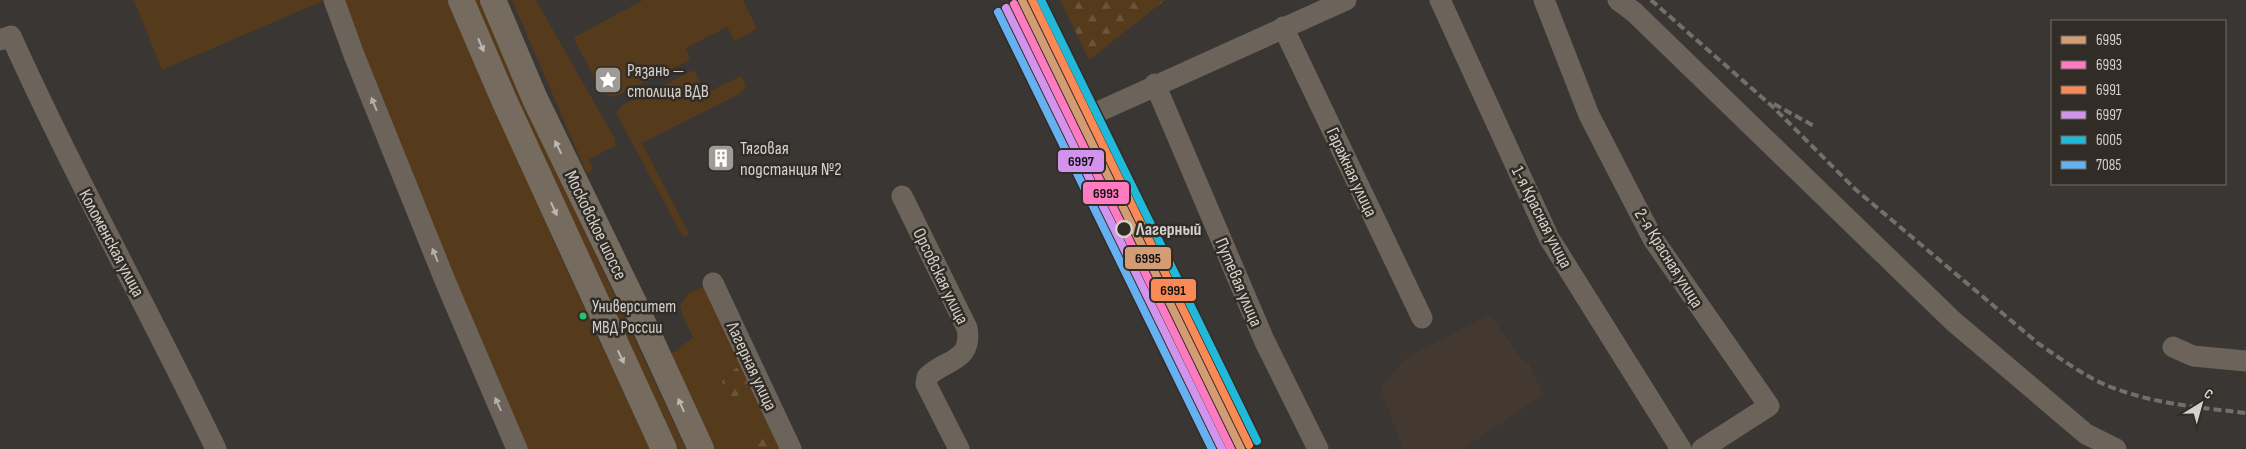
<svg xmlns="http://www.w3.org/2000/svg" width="2246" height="449" viewBox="0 0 2246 449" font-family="'Sofia Sans Condensed',sans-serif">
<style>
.built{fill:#433930}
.grass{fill:#563a1c}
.forest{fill:url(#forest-firs)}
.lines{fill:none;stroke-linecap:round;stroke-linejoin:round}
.minor{stroke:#6c635a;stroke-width:21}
.major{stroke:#756b5f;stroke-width:26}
.rail{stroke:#756f69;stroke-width:4;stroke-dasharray:8 4;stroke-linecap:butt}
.rail-1-casing{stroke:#322c26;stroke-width:11}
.rail-2-casing{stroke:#322c26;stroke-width:11}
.rail-3-casing{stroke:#322c26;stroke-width:11}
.rail-4-casing{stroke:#322c26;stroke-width:11}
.rail-5-casing{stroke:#322c26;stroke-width:11}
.rail-6-casing{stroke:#322c26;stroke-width:11}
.rail-1{stroke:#d39c74;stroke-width:8}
.rail-2{stroke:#fe7ac1;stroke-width:8}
.rail-3{stroke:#f98a56;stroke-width:8}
.rail-4{stroke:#d193ec;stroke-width:8}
.rail-5{stroke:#20b9da;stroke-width:8}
.rail-6{stroke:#66b1f2;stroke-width:8}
.oneway{fill:#bcb7b1}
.oneway2{fill:#b5afaa}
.stop-dot{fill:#322c26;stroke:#d4d0cc;stroke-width:2.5}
.bus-dot{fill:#26c172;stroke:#322c26;stroke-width:2}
.labels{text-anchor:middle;stroke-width:5;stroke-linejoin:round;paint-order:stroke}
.bus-label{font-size:17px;fill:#d4d0cc;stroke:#322c26;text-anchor:start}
.poi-label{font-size:18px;fill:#d4d0cc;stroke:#322c26;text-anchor:start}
.street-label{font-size:18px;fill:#d4d0cc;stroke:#322c26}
.stop-label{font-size:18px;font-weight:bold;fill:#d4d0cc;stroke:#322c26;text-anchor:start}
.line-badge{stroke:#322c26;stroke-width:2}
.pale-badge-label{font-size:14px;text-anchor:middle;font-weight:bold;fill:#111}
</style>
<defs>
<pattern id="forest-firs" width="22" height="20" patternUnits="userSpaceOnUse" patternTransform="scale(1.25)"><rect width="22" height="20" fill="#563a1c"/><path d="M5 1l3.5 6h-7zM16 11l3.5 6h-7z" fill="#6d553c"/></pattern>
</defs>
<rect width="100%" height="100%" fill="#393633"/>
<path class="built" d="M1490,314L1523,361L1529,363L1543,395L1463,449H1403L1380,388L1406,358Z"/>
<g class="grass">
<path d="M134,0H325L162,70Z"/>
<path d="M341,0H452L557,249L650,449H523Z"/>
<path d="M473,0H481L519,91L686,449H679L613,311Z"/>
<path d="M512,0H536L615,139V146L589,159L593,170L587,174Z"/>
<path d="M643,0H743L757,29L735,41L727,27L686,48L690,60L614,97L604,94L575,42V37Z"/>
<path d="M694,70L706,93L741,76L746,86L741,93L642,143L689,234L683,237L617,115L618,110L623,105Z"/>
<path d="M713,283L791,449H701L659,357L673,353L693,337L683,317L680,304L690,292Z"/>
</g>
<g class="forest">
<path d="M1060,0H1165L1089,60Z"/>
<path d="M736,368H744L750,380L744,394L732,397L724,389L722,381Z"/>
<path d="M779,424L791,449H748L747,443L753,434Z"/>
</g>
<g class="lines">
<g class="minor">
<path d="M334,0L354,55L446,283L517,449"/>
<path d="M1440,0L1549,238L1681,449"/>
<path d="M1544,0L1589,115L1653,239L1769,406L1702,449"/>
<path d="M1618,0L1634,12L1953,321L2086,434L2116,449"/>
<path d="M1283,27L1422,318"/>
<path d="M0,40L11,36C74,176 149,310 216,449"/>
<path d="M1155,84L1264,340L1318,449"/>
<path d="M1100,111L1346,0"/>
<path d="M902,196L967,328C973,362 945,359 927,377L926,384L959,449"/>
<path d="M713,283L791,449"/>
<path d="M2173,347L2193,356L2246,361"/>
</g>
<g class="major">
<path d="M461,0L504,100L664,449"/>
<path d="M493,0L535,99L633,301L701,449"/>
</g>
<g class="rail">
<path d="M1651,0L1773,107L1855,189L2039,344C2058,357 2076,370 2097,381C2143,403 2196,407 2246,413"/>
<path d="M1774,104L1814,126"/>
</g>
<g class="rail-1-casing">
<path id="rail-1" d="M1022,0L1241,449"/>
</g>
<g class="rail-2-casing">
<path id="rail-2" d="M1014,4L1231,449"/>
</g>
<g class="rail-3-casing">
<path id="rail-3" d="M1032,0L1249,445"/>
</g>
<g class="rail-4-casing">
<path id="rail-4" d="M1006,8L1222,449"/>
</g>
<g class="rail-5-casing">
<path id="rail-5" d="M1041,0L1257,441"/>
</g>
<g class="rail-6-casing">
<path id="rail-6" d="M998,12L1212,449"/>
</g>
<use href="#rail-1" class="rail-1"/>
<use href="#rail-2" class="rail-2"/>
<use href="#rail-3" class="rail-3"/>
<use href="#rail-4" class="rail-4"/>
<use href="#rail-5" class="rail-5"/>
<use href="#rail-6" class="rail-6"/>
</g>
<defs><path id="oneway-solid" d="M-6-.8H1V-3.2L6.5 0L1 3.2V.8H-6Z" transform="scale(1.25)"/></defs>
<g class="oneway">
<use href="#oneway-solid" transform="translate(481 45) rotate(67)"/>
<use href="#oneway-solid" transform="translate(558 147) rotate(-116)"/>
<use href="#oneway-solid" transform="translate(554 209) rotate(66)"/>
<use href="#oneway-solid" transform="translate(621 357) rotate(65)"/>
<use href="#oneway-solid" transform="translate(681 405) rotate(-114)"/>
</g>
<g class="oneway2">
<use href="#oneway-solid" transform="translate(374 104) rotate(-112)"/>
<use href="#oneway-solid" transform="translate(435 255) rotate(-112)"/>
<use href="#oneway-solid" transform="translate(498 404) rotate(-114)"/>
</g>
<defs>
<g id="sight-square" transform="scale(1.4375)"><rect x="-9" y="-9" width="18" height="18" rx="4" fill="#9e9a96" stroke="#322c26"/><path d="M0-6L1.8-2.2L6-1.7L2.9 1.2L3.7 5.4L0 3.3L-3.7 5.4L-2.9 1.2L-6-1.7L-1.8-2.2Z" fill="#fff"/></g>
<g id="building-square" transform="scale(1.4375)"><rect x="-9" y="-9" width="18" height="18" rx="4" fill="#9e9a96" stroke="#322c26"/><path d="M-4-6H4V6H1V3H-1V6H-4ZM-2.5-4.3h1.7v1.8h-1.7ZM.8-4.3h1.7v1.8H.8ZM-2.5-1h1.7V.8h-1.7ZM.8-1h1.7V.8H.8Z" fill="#fff"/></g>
</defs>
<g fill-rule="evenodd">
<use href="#sight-square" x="608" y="80"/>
<use href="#building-square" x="721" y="158"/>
</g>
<circle class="stop-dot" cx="1124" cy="229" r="8"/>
<circle class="bus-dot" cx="583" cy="316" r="4.5"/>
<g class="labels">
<g class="bus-label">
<text x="592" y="312">Университет<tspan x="592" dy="21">МВД России</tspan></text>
</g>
<g class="poi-label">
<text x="627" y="76">Рязань —<tspan x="627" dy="21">столица ВДВ</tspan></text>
<text x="740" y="154">Тяговая<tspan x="740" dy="21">подстанция №2</tspan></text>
</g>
<g class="street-label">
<text transform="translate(1352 172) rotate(65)" y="6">Гаражная улица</text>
<text transform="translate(1542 217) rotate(63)" y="6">1-я Красная улица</text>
<text transform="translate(596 225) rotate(64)" y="6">Московское шоссе</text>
<text transform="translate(112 243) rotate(62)" y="6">Коломенская улица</text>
<text transform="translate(1669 258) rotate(58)" y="6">2-я Красная улица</text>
<text transform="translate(941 276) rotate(64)" y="6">Орсовская улица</text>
<text transform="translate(1239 282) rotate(67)" y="6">Путевая улица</text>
<text transform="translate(752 366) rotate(65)" y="6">Лагерная улица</text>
</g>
<g class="stop-label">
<text x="1136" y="235">Лагерный</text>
</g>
</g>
<g class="line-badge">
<rect x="1057" y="149" width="48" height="24" rx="5" fill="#d193ec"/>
<rect x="1082" y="181" width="48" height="24" rx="5" fill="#fe7ac1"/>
<rect x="1124" y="246" width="48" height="24" rx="5" fill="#d39c74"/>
<rect x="1150" y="278" width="47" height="24" rx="5" fill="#f98a56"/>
</g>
<g class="pale-badge-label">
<text x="1081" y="166">6997</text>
<text x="1106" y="198">6993</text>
<text x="1148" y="263">6995</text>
<text x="1173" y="295">6991</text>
</g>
<rect x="2051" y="20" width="175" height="165" fill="#322c26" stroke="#736e68"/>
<rect x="2061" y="36" width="25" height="8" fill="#d39c74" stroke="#736e68"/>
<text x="2096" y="45" font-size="15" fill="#d4d0cc">6995</text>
<rect x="2061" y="61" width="25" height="8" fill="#fe7ac1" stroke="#736e68"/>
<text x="2096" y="70" font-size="15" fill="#d4d0cc">6993</text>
<rect x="2061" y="86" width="25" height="8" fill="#f98a56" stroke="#736e68"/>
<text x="2096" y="95" font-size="15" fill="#d4d0cc">6991</text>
<rect x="2061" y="111" width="25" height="8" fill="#d193ec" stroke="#736e68"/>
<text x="2096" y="120" font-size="15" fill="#d4d0cc">6997</text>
<rect x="2061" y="136" width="25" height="8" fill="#20b9da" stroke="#736e68"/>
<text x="2096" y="145" font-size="15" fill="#d4d0cc">6005</text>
<rect x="2061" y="161" width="25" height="8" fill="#66b1f2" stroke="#736e68"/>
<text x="2096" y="170" font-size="15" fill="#d4d0cc">7085</text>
<g transform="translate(2201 404) rotate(37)" stroke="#322c26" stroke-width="4" paint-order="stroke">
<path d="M0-4L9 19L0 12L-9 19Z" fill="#d4d0cc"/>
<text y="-8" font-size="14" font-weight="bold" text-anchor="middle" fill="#d4d0cc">С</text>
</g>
</svg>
